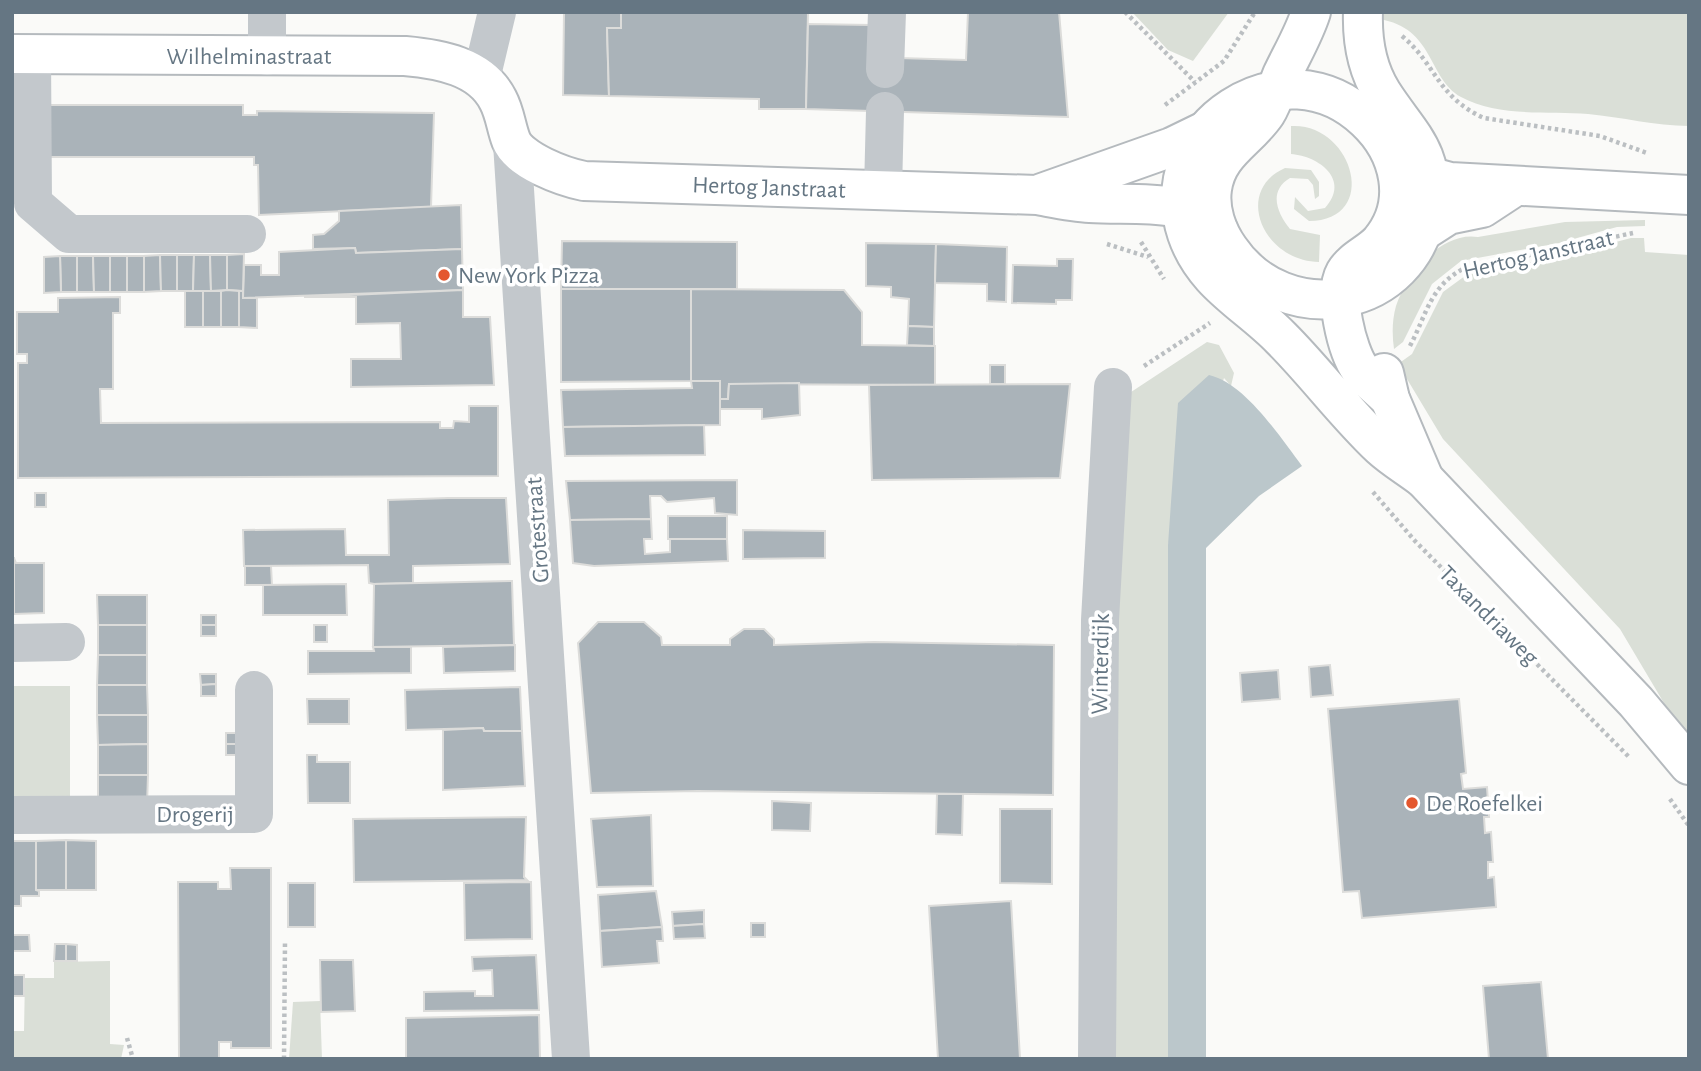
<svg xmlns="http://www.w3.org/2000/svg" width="1701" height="1071" viewBox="0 0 1701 1071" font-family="'Alegreya Sans',sans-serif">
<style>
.green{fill:#dadfd7}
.water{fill:#bbc7cb}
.building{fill:#aab3b9;stroke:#dcdcda;stroke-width:2}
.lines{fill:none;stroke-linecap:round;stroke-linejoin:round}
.major-casing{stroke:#b5babe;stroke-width:42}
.path{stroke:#bbbfc2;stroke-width:4.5;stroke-dasharray:3.5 3.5;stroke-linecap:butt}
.minor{stroke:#c3c8cc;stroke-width:38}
.major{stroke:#fff;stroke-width:38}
.poi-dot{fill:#e4572e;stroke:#fff;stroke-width:2.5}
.labels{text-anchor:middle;stroke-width:7;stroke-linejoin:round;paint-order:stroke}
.street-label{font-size:24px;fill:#657683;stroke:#fff}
.poi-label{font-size:24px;fill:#657683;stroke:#fff;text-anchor:start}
</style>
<rect width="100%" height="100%" fill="#fafaf8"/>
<g class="green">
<path d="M1132,12H1229L1193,61L1168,50Z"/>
<path d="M1380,12H1689V126C1655,126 1622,117 1588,114C1548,111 1497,117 1461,97C1427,78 1435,28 1379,19Z"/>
<path d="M1291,126C1352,122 1382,220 1309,221L1294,209L1295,197L1308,211L1325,208C1351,180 1319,156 1291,154Z"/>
<path d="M1285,168L1311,170L1319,182V196L1315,199L1313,185L1308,179L1290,178C1268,191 1277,213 1290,229L1320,235L1319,262C1263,261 1233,191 1285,168Z"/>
<path d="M1645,220V226L1617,227L1559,243L1461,261L1432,284L1403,342L1394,349C1392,335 1392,320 1396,306C1407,273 1442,231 1478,237L1565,222Z"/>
<path d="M1631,238H1644L1645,252L1689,255V735L1674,720L1620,629L1443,439L1398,364L1412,354L1443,292L1469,273L1559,257Z"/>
<path d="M1207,342L1219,345L1234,373L1231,386L1224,378L1168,545V1059H1110L1122,407L1125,396Z"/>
<rect x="12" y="686" width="58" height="118"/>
<path d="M110,961V1044L124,1045L121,1059H12V1031H24L25,978H54V962Z"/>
<path d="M320,1001L322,1059H289L293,1002Z"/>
</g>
<path class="water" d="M1209,375C1245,383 1280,437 1302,466L1259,496L1206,548V1059H1168V545L1178,403Z"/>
<g class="building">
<path d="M564,12H621V28H607L609,96L563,95Z"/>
<path d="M621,12H808L806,109H759V99L609,96L607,28H621Z"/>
<path d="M968,12H1059L1068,117L806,109L808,24L871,25L899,58L966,60Z"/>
<path d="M45,105H243V115H257V111L434,113L431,207L259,215L258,165H254V157H45Z"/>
<path d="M461,205L462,249L356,253L355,248L313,249V235L324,234L339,221V211Z"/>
<path d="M562,241L737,242V289H561Z"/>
<path d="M866,243L936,244L934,327L908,326L909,299L891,297V287L866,286Z"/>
<path d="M936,244L1007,247L1006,302L987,301V284L935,283Z"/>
<path d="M355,248L356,253L462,249L463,290L243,298L244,265H261V275H279V252Z"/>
<path d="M244,254L243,291L227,290V255Z"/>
<path d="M160,255L161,291L144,292V256Z"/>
<path d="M160,255H177V291H161Z"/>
<path d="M177,255H194L193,291H177Z"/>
<path d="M194,255H210L211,291H193Z"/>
<path d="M210,255H227V290L211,291Z"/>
<path d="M60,256H77V292H61Z"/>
<path d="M60,256L61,292L44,293V257Z"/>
<path d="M77,256H93L94,292H77Z"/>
<path d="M93,256H110V292H94Z"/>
<rect x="110" y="256" width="17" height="36"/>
<rect x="127" y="256" width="17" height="36"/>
<path d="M1057,259H1073L1072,300H1056V304L1012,303L1013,265L1057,266Z"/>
<path d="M561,289H691V381L561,382Z"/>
<path d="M691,289L844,290L862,312V345L935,346V385L729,384L728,399H720V381H691Z"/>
<path d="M227,290L239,291V327H221V291Z"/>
<path d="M463,290V317H490L494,385L351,387V359H401L400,323L356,324V297H304Z"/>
<rect x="185" y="291" width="18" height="36"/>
<rect x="203" y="291" width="18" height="36"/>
<path d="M239,291H243V298H257V328L239,327Z"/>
<path d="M120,297V313H113V389H100L101,423L440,422V428H453L454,421L469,422V406H498V476L18,478V363H27V354H17V312H58V298Z"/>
<path d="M908,326L934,327V346L907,345Z"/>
<rect x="990" y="365" width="15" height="19"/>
<path d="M691,381H720V425L563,427L561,390L692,388Z"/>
<path d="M799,383L800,415L762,419V409H720V399H728L729,384Z"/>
<path d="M1070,384L1060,478L872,480L869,385Z"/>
<path d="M704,425L705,455L565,456L563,427Z"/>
<path d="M737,480V515L715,513L714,498L667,502L661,496H650L651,519L570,520L566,481Z"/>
<rect x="35" y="493" width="11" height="14"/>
<path d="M448,498H506L510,564L413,566V583L374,584L369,583L368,565L244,566L243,530L345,529L346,555H389L388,500Z"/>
<rect x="668" y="516" width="59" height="23"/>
<path d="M651,519L652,539H644L645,554L670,552V539H727L728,561L594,566L573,563L570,520Z"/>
<path d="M743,530L825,531V558L743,559Z"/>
<rect x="12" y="558" width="2" height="56"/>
<path d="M14,558L16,563H44V613L14,614Z"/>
<path d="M245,566H271L272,585H245Z"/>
<path d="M512,581L514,645L373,647L374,584Z"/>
<path d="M346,584L347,615H263V585Z"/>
<path d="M97,595H147V625H98Z"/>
<rect x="201" y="615" width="15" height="10"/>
<path d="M598,622H644L661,637L662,645H730V639L744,629H764L774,639V645L874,642L1054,645L1053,795L698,791L591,793L578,643Z"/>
<rect x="98" y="625" width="49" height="30"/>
<rect x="201" y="625" width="15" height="11"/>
<rect x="314" y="625" width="13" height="17"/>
<path d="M515,645V671L444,673L443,647Z"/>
<path d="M373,647H411V673L308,674V651H374Z"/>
<path d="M98,655H147V685H97Z"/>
<path d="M1330,665L1333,695L1311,697L1309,667Z"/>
<path d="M1278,670L1280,699L1242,702L1240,673Z"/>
<path d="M200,674H216V684L201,685Z"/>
<path d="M216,684V696H201V685Z"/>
<path d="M97,685H147L148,715H97Z"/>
<path d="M520,687L522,731H484L483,728L406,730L405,690Z"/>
<path d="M307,699H349V724H308Z"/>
<path d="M1459,699L1466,773L1461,774L1463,789L1487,787L1489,817H1484L1485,833L1491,832L1493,862H1488V878L1494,877L1496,907L1362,918L1359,891L1343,892L1328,709Z"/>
<path d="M97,715H148V744L98,745Z"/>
<path d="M483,728L484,731H522L525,786L443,790V730Z"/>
<rect x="226" y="733" width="14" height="11"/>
<path d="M148,744V775H98V745Z"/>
<rect x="226" y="744" width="14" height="11"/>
<path d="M307,755H317V762H350V803H308Z"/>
<path d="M98,775H148L147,805L98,804Z"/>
<path d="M937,794H963L962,835L936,834Z"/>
<path d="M772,801L811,803L810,831L772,830Z"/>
<path d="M1000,809H1052V884L1000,883Z"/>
<path d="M651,815L653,886L597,887L591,819Z"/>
<path d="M526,817L524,877L527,880L354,882L353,819Z"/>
<path d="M66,840L96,841V890H66Z"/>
<path d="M66,840V890H36V841Z"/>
<path d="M12,841H36V890L39,891V896H21V906H12Z"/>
<path d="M230,868H271V1048H231V1042H219V1059H179L178,882H218V889H231Z"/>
<path d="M531,882L532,939L465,940L464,883Z"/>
<rect x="288" y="883" width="27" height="44"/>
<path d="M656,891L662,927L600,931L598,895Z"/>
<path d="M1011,901L1020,1059H938L929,906Z"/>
<path d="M704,910V924L673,926L672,912Z"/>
<rect x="751" y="923" width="14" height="14"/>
<path d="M704,924L705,938L674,939L673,926Z"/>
<path d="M662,927L663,941H657L659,963L602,967L600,931Z"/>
<path d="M12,935H29L30,951H12Z"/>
<path d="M55,944H66V961H54Z"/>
<path d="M66,944L77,945V961H66Z"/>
<path d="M536,955L539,1010L424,1011V992L475,991V996H493L492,970L473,971L472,957Z"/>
<path d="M320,960H353L355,1011L321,1012Z"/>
<rect x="12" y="975" width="12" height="21"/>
<path d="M1541,982L1548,1059H1489L1483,986Z"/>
<path d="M539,1015L540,1059H406V1018Z"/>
</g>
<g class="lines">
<g class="major-casing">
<g id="major">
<path d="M1311,12C1304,34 1292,54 1282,75C1277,87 1273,102 1266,113C1247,141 1217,152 1212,189C1209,210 1217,232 1229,249C1285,331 1413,310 1428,207C1436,152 1408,134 1382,93C1367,69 1362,41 1363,12"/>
<path d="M12,54L405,56C439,59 481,66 498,100C505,113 506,127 511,140C519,161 564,177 584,181L1037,195C1054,198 1072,202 1090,203C1132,206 1187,196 1218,230"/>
<path d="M1408,165L1428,176L1450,182L1689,195"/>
<path d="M1042,193L1172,147L1207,130"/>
<path d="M1420,233L1448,215L1482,208L1514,187"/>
<path d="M1384,373L1390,399L1424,479"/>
<path d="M1390,399C1381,390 1368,380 1360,369C1347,351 1333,294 1345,273C1353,259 1369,254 1380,242C1413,203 1400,152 1366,120C1283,41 1152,128 1187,234C1204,284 1247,303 1281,338C1316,373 1345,413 1381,447C1394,459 1410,468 1424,479L1636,702L1689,765"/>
</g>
</g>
<g class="path">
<path d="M1125,12L1195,82"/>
<path d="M1402,36C1436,64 1437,97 1484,118L1600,136L1647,153"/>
<path d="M1165,105L1224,61L1255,12"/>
<path d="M1141,242L1164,279"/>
<path d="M1107,244L1148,257"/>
<path d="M1410,346C1426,316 1430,286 1463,269L1633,233"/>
<path d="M1144,366L1210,323"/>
<path d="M1373,492L1415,541L1630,758"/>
<path d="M1670,799L1689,826"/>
<path d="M127,1038L133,1059"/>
<path d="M284,1059L285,941"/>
</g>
<g class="minor">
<path d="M32,54L33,203L69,234H247"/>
<path d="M267,56V12"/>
<path d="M885,69L887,12"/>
<path d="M481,79L497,12"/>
<path d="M512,143L571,1059"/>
<path d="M883,190L885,111"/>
<path d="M12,643L66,642"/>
<path d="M12,815L254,814V690"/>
<path d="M1097,1059L1100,620L1113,387"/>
</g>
<use href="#major" class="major"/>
</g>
<g class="poi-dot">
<circle cx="444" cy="275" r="7"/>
<circle cx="1412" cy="803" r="7"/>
</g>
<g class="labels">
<g class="street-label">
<text x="249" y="64">Wilhelminastraat</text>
<text transform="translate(769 187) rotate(2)" y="8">Hertog Janstraat</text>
<text transform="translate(1538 254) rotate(-13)" y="8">Hertog Janstraat</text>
<text transform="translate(537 530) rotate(-94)" y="8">Grotestraat</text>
<text transform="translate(1489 615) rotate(45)" y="8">Taxandriaweg</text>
<text transform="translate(1100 664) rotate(-89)" y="8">Winterdijk</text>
<text x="195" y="822">Drogerij</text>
</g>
<g class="poi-label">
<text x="458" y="283">New York Pizza</text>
<text x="1426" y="811">De Roefelkei</text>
</g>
</g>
<rect width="1701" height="1071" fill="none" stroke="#657683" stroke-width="28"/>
</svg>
